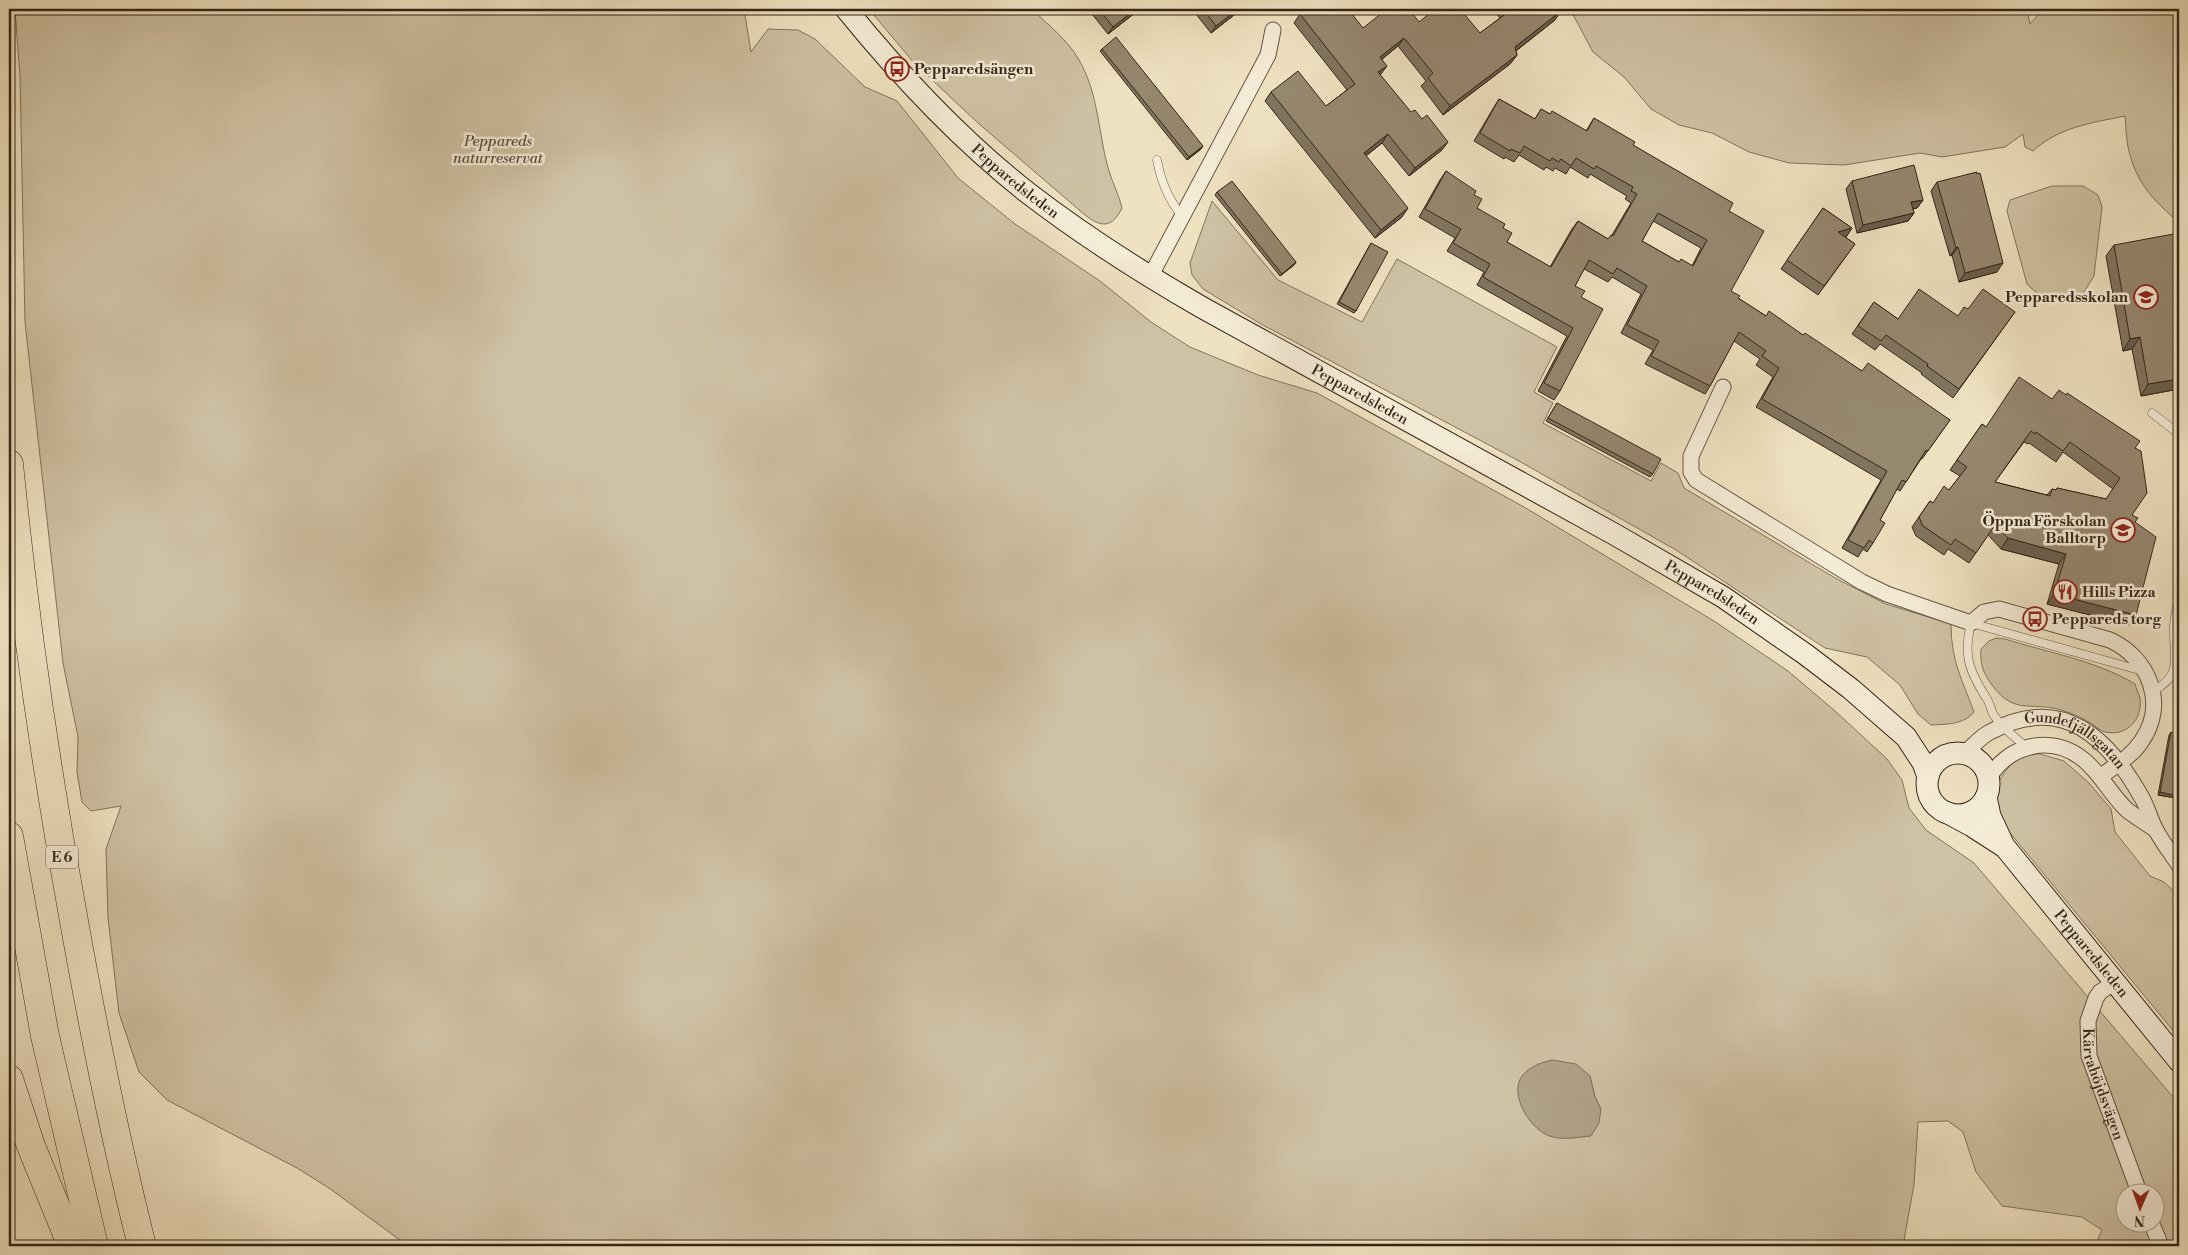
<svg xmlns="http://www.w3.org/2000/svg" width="2188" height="1255" viewBox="0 0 2188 1255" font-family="'Libre Bodoni',serif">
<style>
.green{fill:#cfc2a4;stroke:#82745e;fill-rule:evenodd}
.water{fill:#b0a287;stroke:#7f705a}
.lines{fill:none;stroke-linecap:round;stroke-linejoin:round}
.lane-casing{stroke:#645442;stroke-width:9}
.street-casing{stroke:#645442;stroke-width:17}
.secondary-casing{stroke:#352517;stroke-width:23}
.highway-casing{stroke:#352517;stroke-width:29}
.lane{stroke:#f5ecd7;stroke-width:8}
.street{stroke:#f5ecd7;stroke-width:15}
.secondary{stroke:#f5ecd7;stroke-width:21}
.highway{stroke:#efe2c1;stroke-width:28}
.wall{fill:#81745f;stroke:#352517;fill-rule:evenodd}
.shaded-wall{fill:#695e4e;stroke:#352517}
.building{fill:#96876f;stroke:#352517;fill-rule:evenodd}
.labels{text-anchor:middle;stroke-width:5;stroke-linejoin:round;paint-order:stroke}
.shield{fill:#f5ecd7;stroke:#6f6151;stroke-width:1}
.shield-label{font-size:14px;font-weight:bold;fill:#352517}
.poi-label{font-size:15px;font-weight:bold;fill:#352517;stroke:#f5ecd7;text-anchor:start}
.park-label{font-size:15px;font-style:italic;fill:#5c4c3a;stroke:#f5ecd7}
.street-label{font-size:15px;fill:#352517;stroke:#f5ecd7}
</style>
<rect width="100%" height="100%" fill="#efe2c1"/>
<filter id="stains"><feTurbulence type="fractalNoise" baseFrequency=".004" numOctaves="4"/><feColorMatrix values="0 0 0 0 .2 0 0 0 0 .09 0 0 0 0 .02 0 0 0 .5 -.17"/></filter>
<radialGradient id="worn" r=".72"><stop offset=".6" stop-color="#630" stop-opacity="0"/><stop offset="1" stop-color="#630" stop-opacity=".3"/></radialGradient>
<g class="green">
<path d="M15,9H744L751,52L768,29L798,30L815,39L865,87L897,101L958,178L1015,224L1100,281L1151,322L1190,347L1258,375L1317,393L1524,507L1714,621L1788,671L1835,711L1887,759L1902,780L1909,808L1926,830L1974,863L2179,1104V1246H2095L2102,1230L2082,1217L2002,1206L1976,1172L1963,1132L1948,1121L1918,1122L1914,1184L1903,1246H408L329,1188L297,1168L167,1100L139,1072L119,1013L108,918L106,849L121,806L91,811L82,802L77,772L78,737L63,663L25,322L20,77ZM1537,1064L1590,1076L1595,1097L1601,1109ZM2126,1192H2156V1222H2126Z"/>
<path d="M869,9H1032C1048,25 1068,40 1079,60C1099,94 1098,134 1109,171C1113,184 1119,195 1122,208C1112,228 1102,228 1085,215L978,123L914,63Z"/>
<path d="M1570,9H2027L2030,24L2043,9H2179V223C2153,199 2136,184 2128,147C2126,137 2126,126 2125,116C2091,123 2059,127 2033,151L2025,147L2023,134L2005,147L1942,157L1920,153L1844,165L1789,163L1749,152L1712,133L1679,125L1651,109L1624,77L1593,52Z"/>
<path d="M2052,186H2083L2098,195L2102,207L2094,276L2082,295C2060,299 2043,302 2027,284L2007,211L2010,200Z"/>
<path d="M1212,201L1278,280L1362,322L1397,259L1557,347L1534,392L1553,403L1543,423L1651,481L1661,463L1678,473L1684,488L1837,579L1886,604L1951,624C1951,661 1962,679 1974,712C1963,725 1947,724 1931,725L1918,714L1900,685L1867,657L1825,648L1676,550L1519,461L1261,324L1203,289L1192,275L1190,263Z"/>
<path d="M1996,638L2005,639C2049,653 2095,660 2135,684C2136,688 2139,694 2140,698C2143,719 2127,737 2105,732C2099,730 2094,725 2089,722C2081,717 2073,714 2064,711C2033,700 2015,717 1992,685C1983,673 1980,664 1981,649L1989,641Z"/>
<path d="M2040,754L2064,761L2089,783L2111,809L2115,832L2150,876L2164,882L2179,896V1034L2175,1033L2001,822C1995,802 1993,783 2009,767C2013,762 2018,757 2025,755C2029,754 2036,754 2040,754Z"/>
</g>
<path class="water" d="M1552,1060L1576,1064L1590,1076L1595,1097L1601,1109L1599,1123L1591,1136C1579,1137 1565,1140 1553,1137C1532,1133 1508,1095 1522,1076C1530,1066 1541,1063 1552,1060Z"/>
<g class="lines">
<g class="lane-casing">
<g id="lane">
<path d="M1157,160C1161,182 1168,199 1182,216"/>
<path d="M2152,413L2179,434"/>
<path d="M2153,691C2184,675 2173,656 2174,628C2174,618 2177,607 2179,597"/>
<path d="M2026,747C2015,737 2000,726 1993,714C1991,709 1990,704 1987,699C1969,671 1963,656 1971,623L2143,671"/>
</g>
</g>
<g class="street-casing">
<g id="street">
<path d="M1150,277L1268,55L1273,30"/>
<path d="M1723,387L1691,456V472L1696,480L1862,582L1887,594L1971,623L1984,612L1999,609L2110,640C2149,658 2168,704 2141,742C2131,757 2114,766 2100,777"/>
<path id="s1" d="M1964,754C1972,747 1980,737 1990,732C2062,693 2108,737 2142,798C2148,808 2150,820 2156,830C2162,842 2171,853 2179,865"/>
<path d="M1988,779C2008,745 2051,733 2084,760C2101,774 2111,795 2127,810C2136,817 2146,823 2156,830"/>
<path id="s2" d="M2115,982L2100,992L2096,998L2088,1021L2089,1056L2139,1192"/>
<path d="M2151,1222L2161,1246"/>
</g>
</g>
<g class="secondary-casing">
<g id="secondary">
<path id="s3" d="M846,9C898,73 963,142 1028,193C1084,236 1142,273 1203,308L1614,534L1723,597L1805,654L1851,689L1906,737L1923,763L1928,777"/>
<circle cx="1958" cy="784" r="31"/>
<path id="s4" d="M1986,797L1990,816L2004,846L2179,1061"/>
<path d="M1948,813L1972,826L2003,846"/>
</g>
</g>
<g class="highway-casing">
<g id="highway">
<path d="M9,464C24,614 45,763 72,910C92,1023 114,1135 142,1246"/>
<path d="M9,836L45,1036L94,1246"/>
<path d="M9,1079L31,1146L72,1246"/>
</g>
</g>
<use href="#lane" class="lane"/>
<use href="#street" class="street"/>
<use href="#secondary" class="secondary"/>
<use href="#highway" class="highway"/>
</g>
<g class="wall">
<path d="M1088,9H1140L1108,34Z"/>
<path d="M1192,9H1240L1238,12L1211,33Z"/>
<path d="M1493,9H1559L1555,20L1516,51L1517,55L1510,64L1443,115L1421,86L1426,81L1398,46L1382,59L1381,74L1380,75L1442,150L1409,176L1382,143L1366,156L1402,217L1375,238L1265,101L1271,92L1326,106L1347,90L1294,23L1300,14L1363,28L1419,22L1480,33L1500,18Z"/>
<path d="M1102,49L1201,149L1187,160L1100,51Z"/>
<path d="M1499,99L1535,119L1541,109L1550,114L1586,131L1594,118L1729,211L1731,291L1738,298L1766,316L1803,335L1862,371L1950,420L1922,459H1921L1900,491L1897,489L1880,520L1873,543L1867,552L1863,549L1858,557L1842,548L1881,480L1756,407L1773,377L1756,365L1760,359L1734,341L1710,386L1705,394L1645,364L1653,350L1621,333L1641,294L1612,277L1608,282L1584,269L1575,286L1581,297L1560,391L1554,400L1538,391L1567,336L1477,285L1484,272L1447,251L1455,238L1419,217L1440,180L1446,171L1474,195L1477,208L1503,228L1507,242L1550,267L1572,229L1578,221L1608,239L1612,235L1631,203L1625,199L1627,196L1590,174L1588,178L1570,167L1566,174L1555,168L1553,171L1546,167L1544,170L1519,155L1514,162L1505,157L1504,159L1474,141L1494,107ZM1653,221L1701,248L1692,266L1679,262L1642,241Z"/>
<path d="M1852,181L1923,200L1917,208L1913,209L1914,213L1908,221L1857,233L1846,189Z"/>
<path d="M1937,182L1997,272L1959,282L1952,255L1950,256L1931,191Z"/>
<path d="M1217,192L1296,262L1294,265L1280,276L1215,195Z"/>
<path d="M1823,208L1852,228L1846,237H1845L1855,244L1818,295L1781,269Z"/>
<path d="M1371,243L1356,311L1354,313L1337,304Z"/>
<path d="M2114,245L2179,389L2141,396L2132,349L2123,351L2106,256Z"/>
<path d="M1874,302L1898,319L1958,316L1968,309L2015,312L1953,398L1921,374L1922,373L1880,344L1875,350L1852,334Z"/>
<path d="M2052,399L2135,448L2132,515L2135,522L2136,615L2129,625L2047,604L2059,564L2001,549L1988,535L1969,563L1948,549L1944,555L1916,536L1912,527L1930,501L1933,503L1949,490L1960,476L1950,470L1982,424L1986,427ZM2024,442L2028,444L2029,443L2056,462L2063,452L2113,489L2106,499L2057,488L2055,490L2052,489L2047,495L1995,482Z"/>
<path d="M1557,403L1653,474L1650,477L1546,421Z"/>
<path d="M2171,732L2178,796L2176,798L2158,795L2169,735Z"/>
</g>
<g class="shaded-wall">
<path d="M1136,9H1140L1108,34L1113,27Z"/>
<path d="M1238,9H1240L1238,12L1211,33L1216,26Z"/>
<path d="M1561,11L1555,20L1509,56L1515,47Z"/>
<path d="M1404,38L1398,46L1374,66L1380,57Z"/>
<path d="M1517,55L1510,64L1443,115L1450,106Z"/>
<path d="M1387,66L1381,74L1372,81L1378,72Z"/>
<path d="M1388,134L1382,143L1358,162L1364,153Z"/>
<path d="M1448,142L1442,150L1409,176L1415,168Z"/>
<path d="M1203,146L1201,149L1187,160L1189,157Z"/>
<path d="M1923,200L1917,208L1905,211L1911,202Z"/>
<path d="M1408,208L1402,217L1375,238L1381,230Z"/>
<path d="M1914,213L1908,221L1857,233L1863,225Z"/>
<path d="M1852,228L1846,237L1832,241L1838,232Z"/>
<path d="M1958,247L1952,255L1950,256L1956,248Z"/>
<path d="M1296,262L1294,265L1280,276L1282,274Z"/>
<path d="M2003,263L1997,272L1959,282L1965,273Z"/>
<path d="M2140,337L2132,349L2123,351L2130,339Z"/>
<path d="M2179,379V389L2141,396L2148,384Z"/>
<path d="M2008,538L2066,554L2059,564L2001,549Z"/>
<path d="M2054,594L2136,615L2129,625L2047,604Z"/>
<path d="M2160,792L2178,796L2176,798L2158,795Z"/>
</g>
<g class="building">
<path d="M1099,9H1136L1113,27Z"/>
<path d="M1203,9H1238L1216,26Z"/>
<path d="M1307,9H1348L1363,28L1387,9H1409L1419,22L1435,9H1460L1480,33L1507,13L1505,11L1507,9H1506H1559L1561,11L1515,47L1517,55L1450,106L1428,78L1433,73L1404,38L1380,57L1387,66L1378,72L1411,112L1415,110L1422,119L1427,115L1448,142L1415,168L1388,134L1364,153L1408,208L1381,230L1271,92L1298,71L1326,106L1355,84L1300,14Z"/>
<path d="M1116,37L1203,146L1189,157L1102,49Z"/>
<path d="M1499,99L1535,119L1541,109L1550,114L1552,111L1587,131L1594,118L1635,142L1633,145L1733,203L1729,211L1764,231L1731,291L1740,296L1738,298L1766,316L1769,311L1803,335L1805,333L1862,371L1868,363L1950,420L1928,451L1926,450L1906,482L1902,480L1880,520L1885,523L1873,543L1869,540L1864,548L1848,540L1887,471L1762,399L1779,368L1762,356L1766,351L1739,332L1710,386L1651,356L1659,341L1627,325L1647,286L1617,268L1613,274L1589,260L1575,286L1585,291L1581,297L1603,309L1560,391L1544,383L1573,328L1483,277L1490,264L1453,243L1461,229L1425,209L1446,171L1476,191L1474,195L1482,199L1477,208L1505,224L1503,228L1512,233L1507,242L1551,267L1578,221L1608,239L1611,235L1613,236L1637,194L1631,191L1633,187L1596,166L1594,169L1576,158L1571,166L1561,159L1559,162L1552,158L1550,161L1524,146L1520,153L1511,149L1510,151L1480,133ZM1658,213L1707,240L1693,266L1681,259L1679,262L1642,241Z"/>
<path d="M1914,165L1923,200L1911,202L1914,213L1863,225L1852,181Z"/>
<path d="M1977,172V174L1980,173L2003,263L1965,273L1958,247L1956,248L1937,182Z"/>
<path d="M1232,181L1296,262L1282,274L1217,192Z"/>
<path d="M1823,208L1852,228L1838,232L1855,244L1824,286L1787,260Z"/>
<path d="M2179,233V379L2148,384L2140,337L2130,339L2114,245Z"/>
<path d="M1371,243L1388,252L1356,311L1339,302Z"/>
<path d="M1919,289L1958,316L1964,307L1968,309L1983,289L2015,312L1959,389L1927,366L1928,364L1886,335L1881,341L1858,326L1874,302L1898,319Z"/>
<path d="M2019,377L2052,399L2059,390L2066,395L2067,393L2140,441L2135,448L2141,451L2147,493L2132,515L2138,518L2135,522L2156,537L2136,615L2054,594L2066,554L2008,538L1995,525L1976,553L1955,539L1951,545L1923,526L1919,517L1930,501L1933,503L1944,486L1949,490L1967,467L1957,460L1982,424L1986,427ZM2031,431L2035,434L2036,432L2063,451L2070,442L2120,478L2106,499L2057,488L2056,490L2052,489L2050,496L1995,482Z"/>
<path d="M1557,403L1661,459L1653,474L1548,418Z"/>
<path d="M2171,732L2179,734V790L2178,796L2160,792Z"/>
</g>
<defs>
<g id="bus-ring" transform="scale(1.25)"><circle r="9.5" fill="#f5ecd7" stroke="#8f2418" stroke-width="1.5"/><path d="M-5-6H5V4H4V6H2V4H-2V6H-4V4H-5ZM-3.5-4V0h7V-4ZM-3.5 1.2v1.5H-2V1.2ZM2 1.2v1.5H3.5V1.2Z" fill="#8f2418"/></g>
<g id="school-ring" transform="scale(1.25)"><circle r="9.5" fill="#f5ecd7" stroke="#8f2418" stroke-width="1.5"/><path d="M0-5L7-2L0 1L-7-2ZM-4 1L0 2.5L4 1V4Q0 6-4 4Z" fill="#8f2418"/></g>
<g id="restaurant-ring" transform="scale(1.25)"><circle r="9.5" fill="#f5ecd7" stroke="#8f2418" stroke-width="1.5"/><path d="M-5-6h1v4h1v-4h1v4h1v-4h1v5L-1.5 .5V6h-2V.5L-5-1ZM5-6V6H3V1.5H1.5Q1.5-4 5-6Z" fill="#8f2418"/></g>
</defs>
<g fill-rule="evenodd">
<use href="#bus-ring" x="897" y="69"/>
<use href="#school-ring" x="2146" y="297"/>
<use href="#school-ring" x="2123" y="530"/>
<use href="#restaurant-ring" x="2065" y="592"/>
<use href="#bus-ring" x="2035" y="619"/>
</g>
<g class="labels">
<rect class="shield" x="46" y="845.5" width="32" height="23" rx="4"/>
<g class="shield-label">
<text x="62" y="862">E 6</text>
</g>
<g class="poi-label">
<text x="914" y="74">Pepparedsängen</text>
<text x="2128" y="302" text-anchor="end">Pepparedsskolan</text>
<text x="2106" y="526" text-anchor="end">Öppna Förskolan<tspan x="2106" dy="17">Balltorp</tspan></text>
<text x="2082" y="597">Hills Pizza</text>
<text x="2052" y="624">Peppareds torg</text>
</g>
<g class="park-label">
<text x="498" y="146">Peppareds<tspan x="498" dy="17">naturreservat</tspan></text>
</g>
<g class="street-label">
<text dy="5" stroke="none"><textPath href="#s3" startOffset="242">Pepparedsleden</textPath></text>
<text dy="5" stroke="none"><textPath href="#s3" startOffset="648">Pepparedsleden</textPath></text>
<text dy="5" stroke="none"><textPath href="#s3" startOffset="1052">Pepparedsleden</textPath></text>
<text dy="5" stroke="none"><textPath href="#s1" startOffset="129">Gundefjällsgatan</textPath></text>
<text dy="5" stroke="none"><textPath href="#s4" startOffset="191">Pepparedsleden</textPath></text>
<text dy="5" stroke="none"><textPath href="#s2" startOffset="115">Kärrahöjdsvägen</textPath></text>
</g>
</g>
<rect width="2188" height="1255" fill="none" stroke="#efe2c1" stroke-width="30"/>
<rect x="10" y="10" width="2168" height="1235" fill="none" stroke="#352517" stroke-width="2.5"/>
<rect x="15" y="15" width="2158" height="1225" fill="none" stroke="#352517"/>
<g transform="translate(2140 1208) rotate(182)"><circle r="24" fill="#f5ecd7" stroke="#a89c8a"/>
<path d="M0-4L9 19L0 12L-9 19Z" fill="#8f2418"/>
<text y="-8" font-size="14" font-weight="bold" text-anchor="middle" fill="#352517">N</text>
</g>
<rect width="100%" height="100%" filter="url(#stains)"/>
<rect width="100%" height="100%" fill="url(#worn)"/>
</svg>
